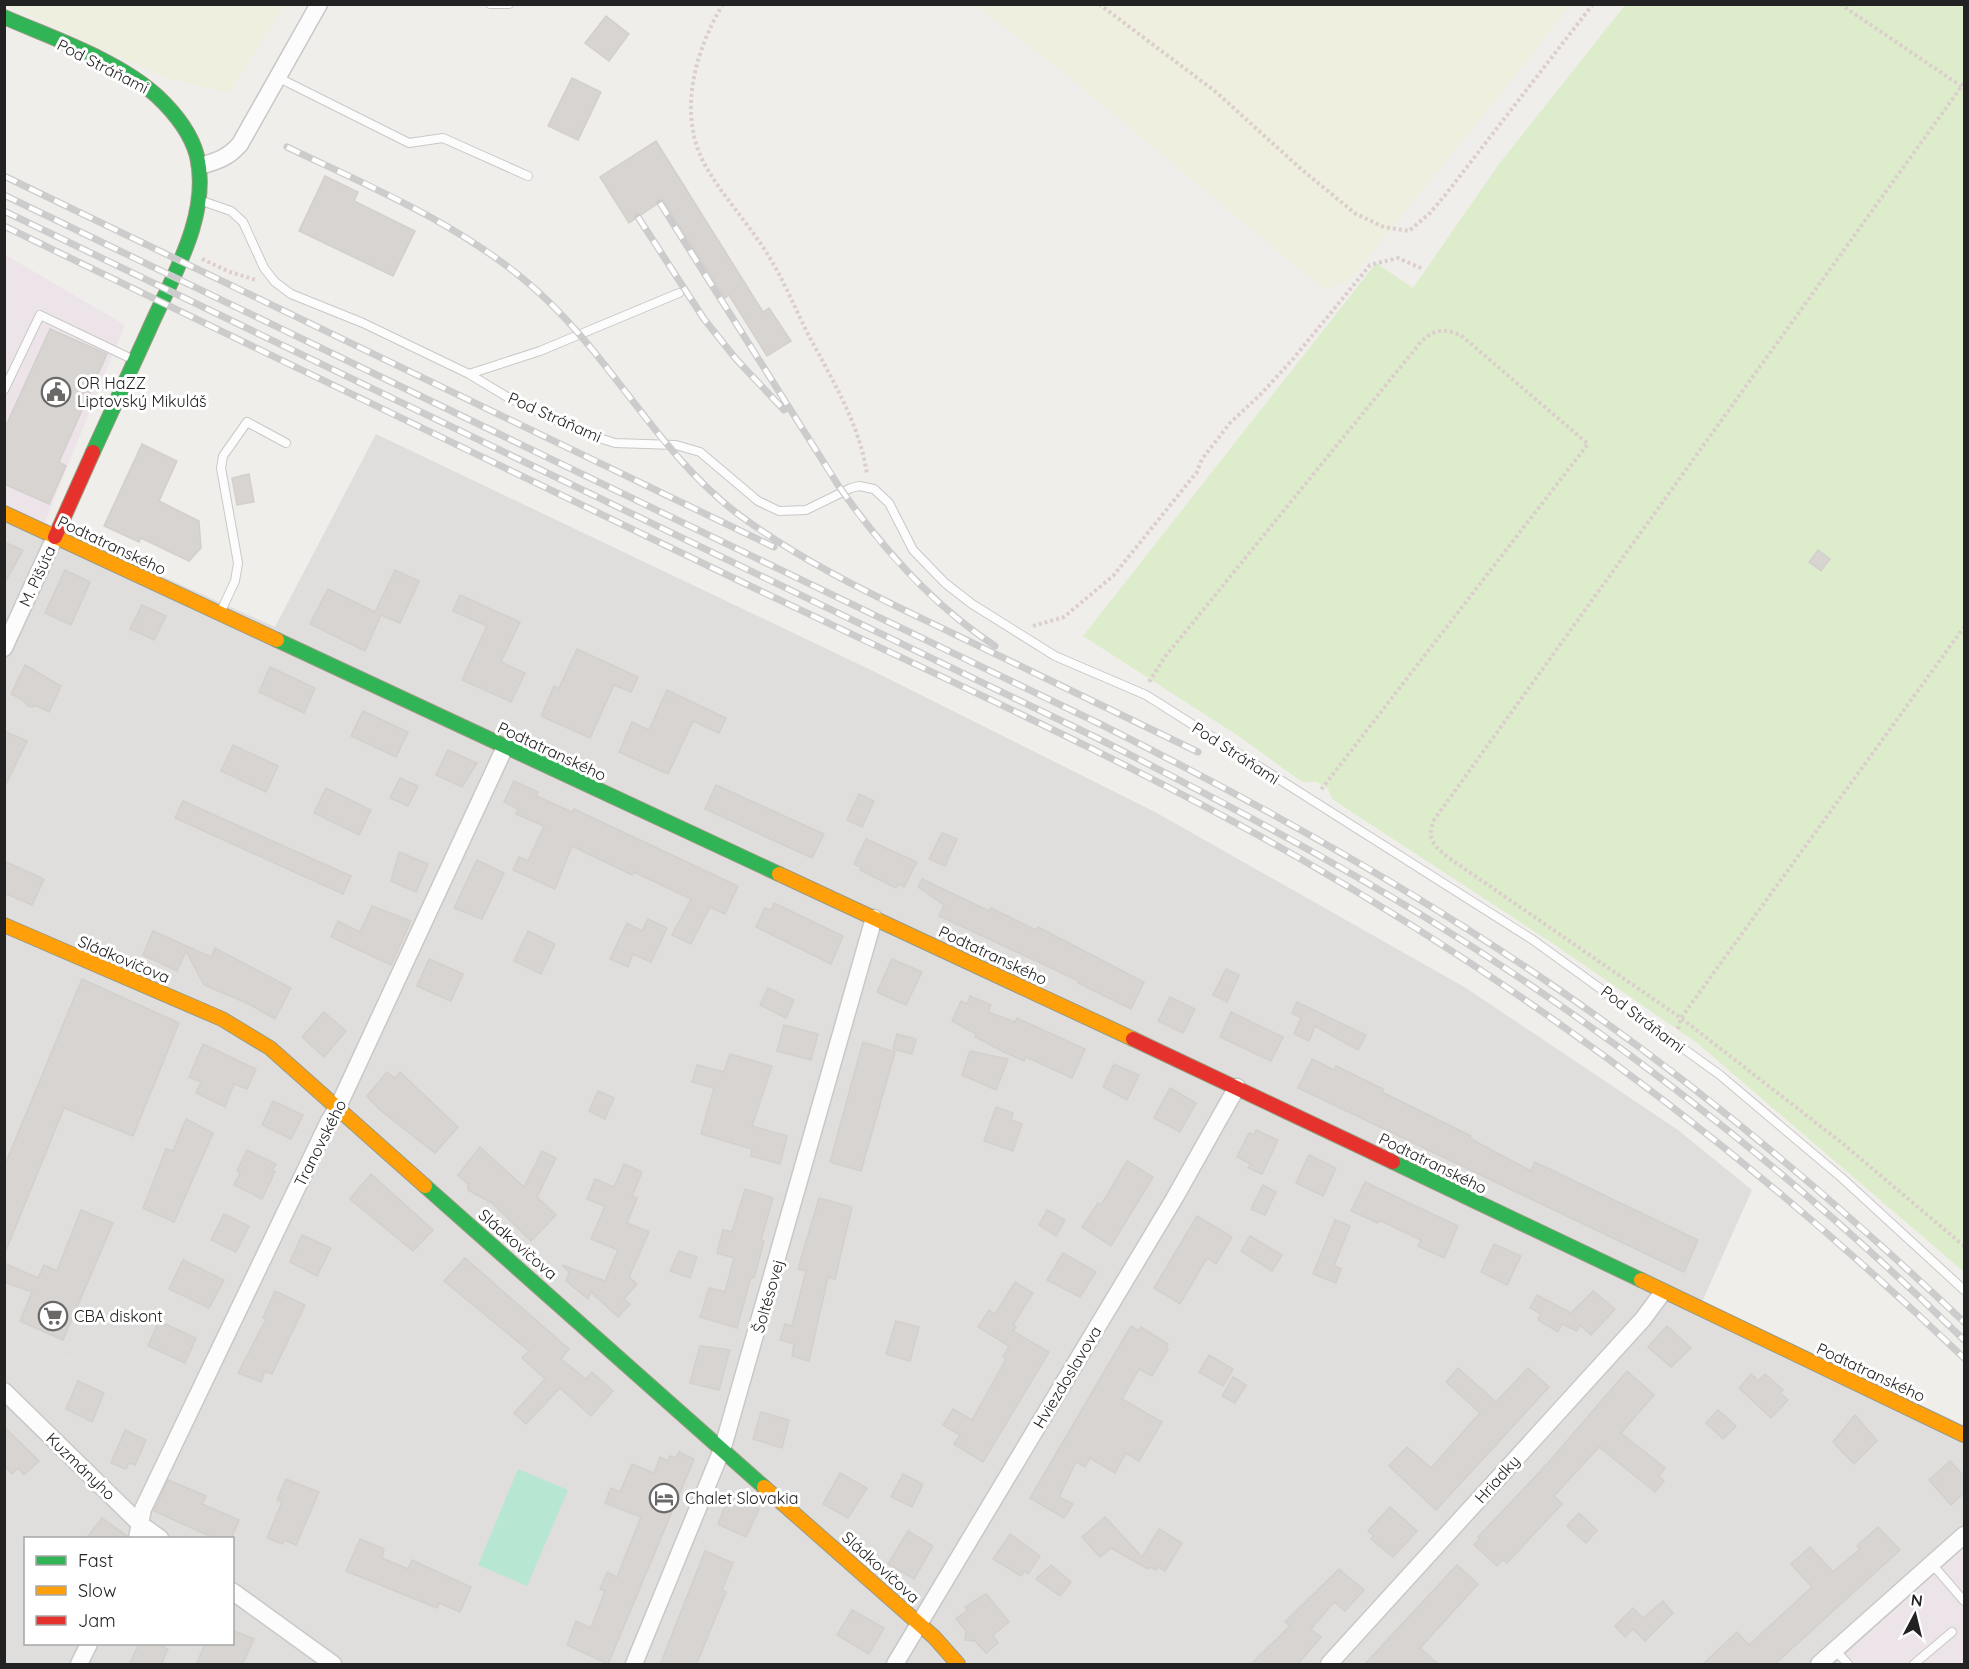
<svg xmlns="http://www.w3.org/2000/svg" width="1969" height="1669" viewBox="0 0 1969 1669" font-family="Quicksand,sans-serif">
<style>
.residential{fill:#dfdedc;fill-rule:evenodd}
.industrial{fill:#ede4e9}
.farmland{fill:#efefdf}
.grass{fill:#ddeccb}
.pitch{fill:#b7e6d2}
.parking{fill:#e0dfde}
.building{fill:#d7d4d2;stroke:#d3d0cc;stroke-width:1.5}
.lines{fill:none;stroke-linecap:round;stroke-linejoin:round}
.lane-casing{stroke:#c9c8c7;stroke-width:10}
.street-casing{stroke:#c9c8c7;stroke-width:19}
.fast-casing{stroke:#999a82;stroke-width:16}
.slow-casing{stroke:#999a82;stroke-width:16}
.jam-casing{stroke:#999a82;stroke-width:16}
.path{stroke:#dccecd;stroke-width:4;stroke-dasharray:3 3;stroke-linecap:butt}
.lane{stroke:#fdfcfc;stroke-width:8}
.street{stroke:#fdfcfc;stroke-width:16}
.fast{stroke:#30b455;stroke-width:14}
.slow{stroke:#ff9f0a;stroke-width:14}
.jam{stroke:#e5322d;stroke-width:14}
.rail-casing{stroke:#ccc;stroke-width:7}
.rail{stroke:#fff;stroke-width:4.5;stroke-dasharray:14;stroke-linecap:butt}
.labels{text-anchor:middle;stroke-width:6;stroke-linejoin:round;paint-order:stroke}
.street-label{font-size:16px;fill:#222;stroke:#fff}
.poi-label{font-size:16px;fill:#222;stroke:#fff;text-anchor:start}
</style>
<rect width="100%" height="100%" fill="#f0eeeb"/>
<path class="residential" d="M376,434L873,671L1155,812L1466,988L1678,1130L1752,1190L1702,1302L1964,1425V1548L1835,1664H5L4,505L275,627ZM26,1538H232V1644H26Z"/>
<g class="industrial">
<path d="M4,254L125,325L44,524L5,505Z"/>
<path d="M1964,1548V1664H1835L1883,1622Z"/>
</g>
<g class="farmland">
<path d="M5,5H285L229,93L163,77Z"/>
<path d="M977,5H1570L1536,50L1351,279L1324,290L1087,92Z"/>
</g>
<path class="grass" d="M1625,5H1964V1272L1697,1043L1552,943L1332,799L1328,789L1317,782H1302L1240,737L1083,636L1376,263L1413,288L1499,164Z"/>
<path class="pitch" d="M518,1469L568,1490L527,1586L478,1565Z"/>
<path class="parking" d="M5,1318L64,1343L60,1354L76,1360L54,1406L37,1407L23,1392L15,1376L5,1371Z"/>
<g class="building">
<path d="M606,16L629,34L609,61L585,43Z"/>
<path d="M572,78L601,92L578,140L548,126Z"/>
<path d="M656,141L763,312L769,308L791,341L767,356L729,295L725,298L663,200L629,223L600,177Z"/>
<path d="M325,176L358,192L354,201L415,231L393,276L299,231Z"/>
<path d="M50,329L107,354L59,462L66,466L49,504L4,484V430Z"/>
<path d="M142,444L177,461L159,501L199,521L201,548L189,561L141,538L139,542L104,526Z"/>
<path d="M249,474L254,502L237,505L232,478Z"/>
<path d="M4,542L23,550L4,584Z"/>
<path d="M1818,550L1830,559L1821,571L1809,562Z"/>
<path d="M65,570L90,582L71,625L45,613Z"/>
<path d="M395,570L419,581L400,623L381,615L365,651L310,624L328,589L375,612Z"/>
<path d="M460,595L520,622L501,662L525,673L511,702L462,680L487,626L453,611Z"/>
<path d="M142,605L166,616L154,640L130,629Z"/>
<path d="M577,649L638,677L631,692L614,685L590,738L541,716L554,686L559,688Z"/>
<path d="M25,665L61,686L49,712L37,706L29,707L23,700L11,694Z"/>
<path d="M270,667L315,688L304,713L259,692Z"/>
<path d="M667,690L726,718L719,733L693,721L668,774L619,752L632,722L649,730Z"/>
<path d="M363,711L408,732L396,757L351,736Z"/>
<path d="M4,731L27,741L4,788Z"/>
<path d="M233,745L278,766L266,792L221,771Z"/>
<path d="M448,750L477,763L462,787L436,775Z"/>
<path d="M400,778L418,786L408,806L390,798Z"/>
<path d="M514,781L538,792L536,796L572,812L574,809L738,886L725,914L710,907L691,944L672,935L691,899L634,872L632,875L572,846L555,889L513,870L519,857L528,861L544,826L516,814L518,809L504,802Z"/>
<path d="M716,785L824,834L812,858L705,809Z"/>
<path d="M326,788L371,810L359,835L314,813Z"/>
<path d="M859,794L874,801L862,827L847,820Z"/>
<path d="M183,801L351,876L343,894L175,818Z"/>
<path d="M942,833L957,839L945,866L929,859Z"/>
<path d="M866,839L917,862L904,887L898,884L896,888L860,870L862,868L854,864Z"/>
<path d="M399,852L428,864L416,892L391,881Z"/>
<path d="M477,860L504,873L482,919L454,908Z"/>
<path d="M4,861L44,879L32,905L4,893Z"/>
<path d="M922,879L989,911L991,908L1036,930L1038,927L1144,982L1131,1009L1078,983L1079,981L939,916L944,905L918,887Z"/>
<path d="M774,903L843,936L831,964L756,927L765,908L771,910Z"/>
<path d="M372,906L411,921L391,965L331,937L338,921L360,932Z"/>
<path d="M648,919L667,928L651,962L633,954L628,967L610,959L627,923L642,931Z"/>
<path d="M153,931L211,957L215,948L291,988L275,1019L249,1004L204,985L186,951L177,971L143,955Z"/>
<path d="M528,931L555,944L541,974L514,961Z"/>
<path d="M429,959L463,974L451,1001L417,986Z"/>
<path d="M892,959L922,972L906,1005L877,992Z"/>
<path d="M1226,969L1239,975L1227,1002L1213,995Z"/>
<path d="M82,979L179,1023L133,1136L64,1108L4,1255V1167Z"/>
<path d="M768,988L794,1000L786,1018L760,1005Z"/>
<path d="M970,996L991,1005L988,1012L1015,1022L1017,1018L1085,1049L1072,1078L1026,1057L1024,1061L1004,1052L975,1037L976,1034L952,1021L961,1001L967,1004Z"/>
<path d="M1170,997L1195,1009L1183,1033L1158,1021Z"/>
<path d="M1297,1002L1366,1035L1358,1050L1315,1026L1309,1041L1294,1034L1301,1018L1292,1013Z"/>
<path d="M324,1012L346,1031L324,1057L302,1037Z"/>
<path d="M1231,1012L1283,1037L1271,1061L1220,1037Z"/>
<path d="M784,1025L818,1034L811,1060L777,1051Z"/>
<path d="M897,1034L916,1039L912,1054L893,1049Z"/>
<path d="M863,1042L895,1052L861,1171L830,1162Z"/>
<path d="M203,1044L256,1069L247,1089L234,1084L225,1107L196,1093L201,1082L189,1077Z"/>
<path d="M970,1051L1008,1059L996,1090L962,1075Z"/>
<path d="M730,1054L772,1066L752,1126L787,1136L780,1164L751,1156L752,1149L701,1134L714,1088L692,1082L697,1065L724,1072Z"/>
<path d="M1312,1059L1334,1070L1336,1066L1383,1089L1382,1092L1471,1136L1469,1138L1531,1171L1535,1162L1698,1240L1684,1272L1298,1088Z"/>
<path d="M1114,1064L1139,1075L1127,1100L1103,1087Z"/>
<path d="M387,1072L395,1078L400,1072L458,1127L435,1153L380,1110L367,1096Z"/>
<path d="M1170,1088L1196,1103L1180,1132L1154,1118Z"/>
<path d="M598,1091L614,1098L605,1119L589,1111Z"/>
<path d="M273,1101L303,1115L291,1139L262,1125Z"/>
<path d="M996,1107L1013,1113L1011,1120L1022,1124L1013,1151L984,1141Z"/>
<path d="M186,1119L213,1133L174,1222L143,1208L166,1149L173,1151Z"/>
<path d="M1256,1130L1278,1140L1262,1174L1248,1168L1251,1164L1237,1157L1249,1133L1254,1135Z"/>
<path d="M480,1147L524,1187L542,1151L556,1158L537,1197L556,1215L531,1241L492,1203L468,1190V1184L458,1175Z"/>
<path d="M247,1150L276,1164L272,1171L275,1172L262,1199L234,1185L240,1173L237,1171Z"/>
<path d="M1309,1155L1336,1168L1323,1196L1296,1183Z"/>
<path d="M1127,1161L1153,1177L1111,1246L1082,1227L1098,1203L1101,1205Z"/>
<path d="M624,1164L642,1172L632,1196L637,1198L627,1223L649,1232L629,1277L637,1284L624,1299L630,1304L618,1317L591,1292L588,1299L566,1281L569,1272L562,1265L605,1281L618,1250L591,1239L605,1206L587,1199L595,1179L614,1187Z"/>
<path d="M371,1174L433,1230L413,1251L350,1199Z"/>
<path d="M1365,1182L1458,1226L1444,1258L1418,1246L1421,1240L1379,1220L1378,1223L1351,1211Z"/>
<path d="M1263,1185L1276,1192L1265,1215L1251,1209Z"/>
<path d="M745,1189L773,1198L761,1240L764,1241L754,1278L751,1277L737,1328L700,1317L709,1288L725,1292L734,1258L717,1253L723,1230L732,1232Z"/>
<path d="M819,1198L852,1207L835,1279L828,1277L809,1361L792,1356L794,1344L780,1340L785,1324L792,1326L806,1271L798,1269Z"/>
<path d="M81,1210L113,1223L63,1340L20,1321L32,1292L4,1282V1263L38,1278L44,1265L57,1271Z"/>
<path d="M1047,1210L1065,1220L1056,1236L1039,1225Z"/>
<path d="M224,1214L249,1226L236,1252L211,1240Z"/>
<path d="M1197,1216L1232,1237L1216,1264L1207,1258L1180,1304L1154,1288Z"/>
<path d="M1335,1220L1350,1226L1334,1266L1341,1269L1336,1283L1313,1274Z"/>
<path d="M302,1235L331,1248L317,1276L290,1262Z"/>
<path d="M1250,1236L1282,1255L1272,1271L1241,1251Z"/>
<path d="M1494,1244L1521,1256L1507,1285L1481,1272Z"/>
<path d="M679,1251L697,1257L690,1278L670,1271Z"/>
<path d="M1063,1253L1096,1272L1080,1297L1047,1280Z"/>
<path d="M465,1258L569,1349L561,1359L586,1379L592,1372L613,1391L591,1416L560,1388L526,1424L514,1413L545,1379L522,1358L529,1351L444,1281Z"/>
<path d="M183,1260L224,1280L209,1308L169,1289Z"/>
<path d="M1015,1282L1033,1293L1013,1325L1016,1327L1013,1331L1049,1352L983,1462L954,1444L960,1435L943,1425L953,1409L972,1420L1006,1359L1003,1357L1009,1346L978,1327L989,1310L995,1314Z"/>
<path d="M275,1291L305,1305L272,1374L265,1371L261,1382L238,1373L266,1319L263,1318Z"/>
<path d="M1593,1291L1615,1309L1591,1335L1580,1325L1577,1331L1562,1324L1558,1332L1538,1320L1541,1314L1530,1308L1537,1295L1571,1313Z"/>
<path d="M159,1321L196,1338L185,1363L148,1346Z"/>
<path d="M896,1321L919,1327L910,1361L886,1354Z"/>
<path d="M1131,1326L1139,1331L1141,1327L1168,1344L1166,1347L1168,1349L1152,1376L1139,1369L1122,1399L1162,1422L1139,1461L1126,1453L1115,1473L1090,1458L1085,1467L1076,1462L1059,1497L1073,1504L1064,1518L1030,1498Z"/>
<path d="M1667,1326L1691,1348L1671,1367L1648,1347Z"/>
<path d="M700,1346L730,1350L719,1390L690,1383Z"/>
<path d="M1209,1355L1233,1369L1223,1386L1199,1372Z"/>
<path d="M1458,1368L1496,1402L1528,1368L1549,1387L1436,1510L1389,1466L1407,1447L1431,1468L1480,1413L1446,1382Z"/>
<path d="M1627,1371L1654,1395L1621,1433L1665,1468L1659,1476L1664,1481L1655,1492L1599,1447L1554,1496L1562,1504L1507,1563L1503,1560L1497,1566L1474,1545L1480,1538L1478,1537L1548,1463Z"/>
<path d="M1751,1374L1758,1381L1765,1374L1783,1390L1780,1393L1788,1400L1771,1418L1739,1388Z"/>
<path d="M1233,1377L1246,1385L1235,1403L1222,1396Z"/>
<path d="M78,1381L104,1393L92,1422L66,1409Z"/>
<path d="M1718,1410L1736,1426L1723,1439L1706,1423Z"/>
<path d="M761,1412L789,1420L782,1448L753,1439Z"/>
<path d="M1855,1415L1877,1441L1854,1464L1833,1442Z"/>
<path d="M4,1427L39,1461L24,1475L18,1468L12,1474L4,1466Z"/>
<path d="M125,1430L146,1440L135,1465L129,1463L126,1469L111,1463Z"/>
<path d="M679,1452L694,1459L608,1664L567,1645L576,1621L591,1628L605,1591L600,1589L607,1572L617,1577L641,1517L605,1503L611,1488L620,1492L632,1464L654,1473L660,1457L668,1461L670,1456L676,1458Z"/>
<path d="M1950,1461L1965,1477V1492L1951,1505L1929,1480Z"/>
<path d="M840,1473L867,1488L848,1518L823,1504Z"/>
<path d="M903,1474L923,1484L912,1507L891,1497Z"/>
<path d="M286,1479L319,1492L296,1545L284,1540L283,1544L267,1538L282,1502L277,1500Z"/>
<path d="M168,1480L206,1496L202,1504L239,1520L231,1539H216L154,1511Z"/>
<path d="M729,1496L759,1509L746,1537L718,1524Z"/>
<path d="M1390,1507L1417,1531L1393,1557L1371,1539L1374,1536L1368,1531Z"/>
<path d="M1579,1513L1597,1530L1586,1543L1567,1526Z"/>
<path d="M1105,1517L1142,1557L1159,1529L1182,1543L1165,1571L1158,1567L1156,1570L1150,1567L1148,1569L1111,1548L1100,1557L1082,1537Z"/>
<path d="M102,1518L127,1536V1539H86Z"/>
<path d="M1878,1527L1900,1550L1774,1665H1702L1737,1632L1749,1645L1812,1587L1791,1564L1810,1547L1833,1572L1860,1549L1857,1546Z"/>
<path d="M908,1531L933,1546L914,1579L888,1564Z"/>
<path d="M1010,1534L1040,1556L1028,1574L1024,1571L1021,1576L993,1559Z"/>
<path d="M360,1539L384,1549L382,1558L408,1569L412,1560L471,1587L460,1612L439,1603L437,1608L346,1571Z"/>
<path d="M705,1551L733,1563L722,1590L726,1592L696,1665H660Z"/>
<path d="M1051,1565L1071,1582L1060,1596L1036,1579Z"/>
<path d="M1457,1565L1478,1584L1420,1648L1439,1665H1364Z"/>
<path d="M1339,1569L1364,1590L1345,1611L1334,1602L1311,1629L1321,1637L1297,1665H1250L1290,1626L1285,1622Z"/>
<path d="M986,1594L1009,1622L993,1635L998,1643L986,1653L975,1641L965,1640L966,1631L956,1619L968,1610L965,1607Z"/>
<path d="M1663,1601L1673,1613L1645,1641L1633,1629L1625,1637L1615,1626L1633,1608L1643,1618Z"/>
<path d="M852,1610L884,1628L869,1654L837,1635Z"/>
<path d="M232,1630L254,1639L242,1665H196L205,1644H232Z"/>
<path d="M139,1644H156L168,1649L161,1665H129Z"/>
</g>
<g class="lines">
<g class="lane-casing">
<g id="lane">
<path d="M490,4H509"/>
<path d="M279,78L409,143L443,138L528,176"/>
<path d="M202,201L231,211L243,222L264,268L275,282L291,294L363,323L469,374L509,398L580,432L615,443L676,445L700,452L758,501L779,511L806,510L851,488L859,486L874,489L889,503L913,550L945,583L972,604L1055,656L1146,695L1533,940L1720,1075L1842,1178L1964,1290"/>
<path d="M469,374L540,351L679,293"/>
<path d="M4,390L40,315L134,360"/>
<path d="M221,611L235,581L238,563L221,468L223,456L247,422L286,443"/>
<path d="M1932,1564L1964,1601"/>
<path d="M1835,1650L1848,1664"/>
<path d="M1914,1664L1952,1632"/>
</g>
</g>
<g class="street-casing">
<g id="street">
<path d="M200,166C217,161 228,158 240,144L319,4"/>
<path d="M4,648L55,537"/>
<path d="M4,1391L140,1524L160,1538"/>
<path d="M137,1538L143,1509L329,1121L338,1107L505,747"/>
<path d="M232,1591L333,1664"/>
<path d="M79,1664L89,1644"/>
<path d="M634,1664L723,1447L874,918"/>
<path d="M895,1664L1174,1199L1237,1087"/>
<path d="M1329,1664L1643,1319L1663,1292"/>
<path d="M1819,1664L1964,1535"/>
</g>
</g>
<g class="fast-casing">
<g id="fast">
<path d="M4,17C52,38 118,60 157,96C174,112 191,133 197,156C211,216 171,279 148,332C130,372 111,412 93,452"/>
<path d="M277,640L779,874"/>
<path d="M1393,1162L1641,1280"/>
<path d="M425,1186L764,1487"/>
</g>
</g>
<g class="slow-casing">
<g id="slow">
<path d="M4,513L277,640"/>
<path d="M779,874L1133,1039"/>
<path d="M4,925L222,1019L270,1048L425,1186"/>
<path d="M1641,1280L1964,1435"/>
<path d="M764,1487L934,1637L958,1664"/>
</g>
</g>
<g class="jam-casing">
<g id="jam">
<path d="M55,537L93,452"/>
<path d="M1133,1039L1393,1162"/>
</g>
</g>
<g class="path">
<path d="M723,4C695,51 677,114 705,165C723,197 749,224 768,255C783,279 794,306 807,332C831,378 859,422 867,474"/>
<path d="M1099,4L1216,92L1301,169L1356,214L1384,227L1409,231L1430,213L1446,194L1593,4"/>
<path d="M1840,4L1964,88"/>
<path d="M1964,83L1434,820C1426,839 1434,846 1449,858L1681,1018L1842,1143L1964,1246"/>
<path d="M202,259L230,272L256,280"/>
<path d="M1033,626L1064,617L1113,576L1197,472L1202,459L1230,423L1262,393L1293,359L1370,265L1398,258L1423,269"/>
<path d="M1149,682L1164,658L1420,343C1433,329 1446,327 1463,337L1588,444L1320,791"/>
<path d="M1678,1029L1681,1018L1964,627"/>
</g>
<use href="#lane" class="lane"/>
<use href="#street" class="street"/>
<use href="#fast" class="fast"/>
<use href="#slow" class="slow"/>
<use href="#jam" class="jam"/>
<g class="rail-casing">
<g id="rail">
<path d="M287,147C379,191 475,230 549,302C616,367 660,453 734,511C801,562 877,597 952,633C1034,673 1116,712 1198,752"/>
<path d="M4,176L774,547"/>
<path d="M4,195L1102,725C1258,803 1411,888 1555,987C1701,1087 1836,1201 1964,1322"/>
<path d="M660,203L838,485C881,547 931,604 995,646"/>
<path d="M4,211L1095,737C1208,794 1320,853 1428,919C1621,1038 1802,1181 1964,1340"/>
<path d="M638,217L704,319L736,359L784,410"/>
<path d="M4,226C251,346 499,465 746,584C931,673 1120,756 1299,858C1541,996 1763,1166 1964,1358"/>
</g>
</g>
<use href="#rail" class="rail"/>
</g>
<defs>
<g id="civic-ring" transform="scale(1.5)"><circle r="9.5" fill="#fff" stroke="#6a6968" stroke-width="1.5"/><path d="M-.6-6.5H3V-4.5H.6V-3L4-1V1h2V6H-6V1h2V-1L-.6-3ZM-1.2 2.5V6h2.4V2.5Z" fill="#6a6968"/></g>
<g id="supermarket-ring" transform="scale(1.5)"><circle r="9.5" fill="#fff" stroke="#6a6968" stroke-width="1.5"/><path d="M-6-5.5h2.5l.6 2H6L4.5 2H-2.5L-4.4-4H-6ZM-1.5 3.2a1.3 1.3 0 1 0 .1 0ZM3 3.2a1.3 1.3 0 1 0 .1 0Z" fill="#6a6968"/></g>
<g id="hotel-ring" transform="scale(1.5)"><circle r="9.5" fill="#fff" stroke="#6a6968" stroke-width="1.5"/><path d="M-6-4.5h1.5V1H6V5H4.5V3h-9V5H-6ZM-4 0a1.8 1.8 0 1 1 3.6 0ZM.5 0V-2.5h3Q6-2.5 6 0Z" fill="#6a6968"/></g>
</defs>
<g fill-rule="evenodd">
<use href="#civic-ring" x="56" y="392"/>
<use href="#supermarket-ring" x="53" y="1316"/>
<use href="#hotel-ring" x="664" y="1498"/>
</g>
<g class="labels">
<g class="street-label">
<text transform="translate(103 66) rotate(27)" y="6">Pod Stráňami</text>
<text transform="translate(555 417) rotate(24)" y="6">Pod Stráňami</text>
<text transform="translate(112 545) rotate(25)" y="6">Podtatranského</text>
<text transform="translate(37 576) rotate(-65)" y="6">M. Pišúta</text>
<text transform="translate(552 751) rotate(25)" y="6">Podtatranského</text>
<text transform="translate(1236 753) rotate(33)" y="6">Pod Stráňami</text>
<text transform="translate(993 955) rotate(25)" y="6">Podtatranského</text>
<text transform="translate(124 959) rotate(23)" y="6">Sládkovičova</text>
<text transform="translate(1643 1019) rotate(37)" y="6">Pod Stráňami</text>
<text transform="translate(320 1143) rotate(-63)" y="6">Tranovského</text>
<text transform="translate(1433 1163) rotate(26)" y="6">Podtatranského</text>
<text transform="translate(518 1244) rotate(41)" y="6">Sládkovičova</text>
<text transform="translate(768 1296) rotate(-74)" y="6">Šoltésovej</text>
<text transform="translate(1871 1372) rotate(25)" y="6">Podtatranského</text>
<text transform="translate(1067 1377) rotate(-59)" y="6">Hviezdoslavova</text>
<text transform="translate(81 1466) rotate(44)" y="6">Kuzmányho</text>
<text transform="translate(1497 1479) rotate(-48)" y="6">Hriadky</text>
<text transform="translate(881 1567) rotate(42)" y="6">Sládkovičova</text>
</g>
<g class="poi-label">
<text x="77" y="389">OR HaZZ<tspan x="77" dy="18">Liptovský Mikuláš</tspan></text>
<text x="74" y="1322">CBA diskont</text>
<text x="685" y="1504">Chalet Slovakia</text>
</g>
</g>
<rect width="1969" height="1669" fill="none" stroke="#222222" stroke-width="12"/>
<rect x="24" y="1537" width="210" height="108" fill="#ffffff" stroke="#a7a7a7" stroke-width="1.5"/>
<rect x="36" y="1556" width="30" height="9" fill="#30b455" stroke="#a7a7a7" stroke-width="1.5"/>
<text x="78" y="1567" font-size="18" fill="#222222">Fast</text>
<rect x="36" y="1586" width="30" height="9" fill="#ff9f0a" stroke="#a7a7a7" stroke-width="1.5"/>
<text x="78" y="1597" font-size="18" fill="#222222">Slow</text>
<rect x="36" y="1616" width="30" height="9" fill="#e5322d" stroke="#a7a7a7" stroke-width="1.5"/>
<text x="78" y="1627" font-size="18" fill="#222222">Jam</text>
<g transform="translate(1915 1615) rotate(7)" stroke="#ffffff" stroke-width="4.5" paint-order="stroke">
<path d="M0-4.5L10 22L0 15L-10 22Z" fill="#222222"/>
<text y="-9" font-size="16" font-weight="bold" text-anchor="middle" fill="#222222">N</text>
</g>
</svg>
